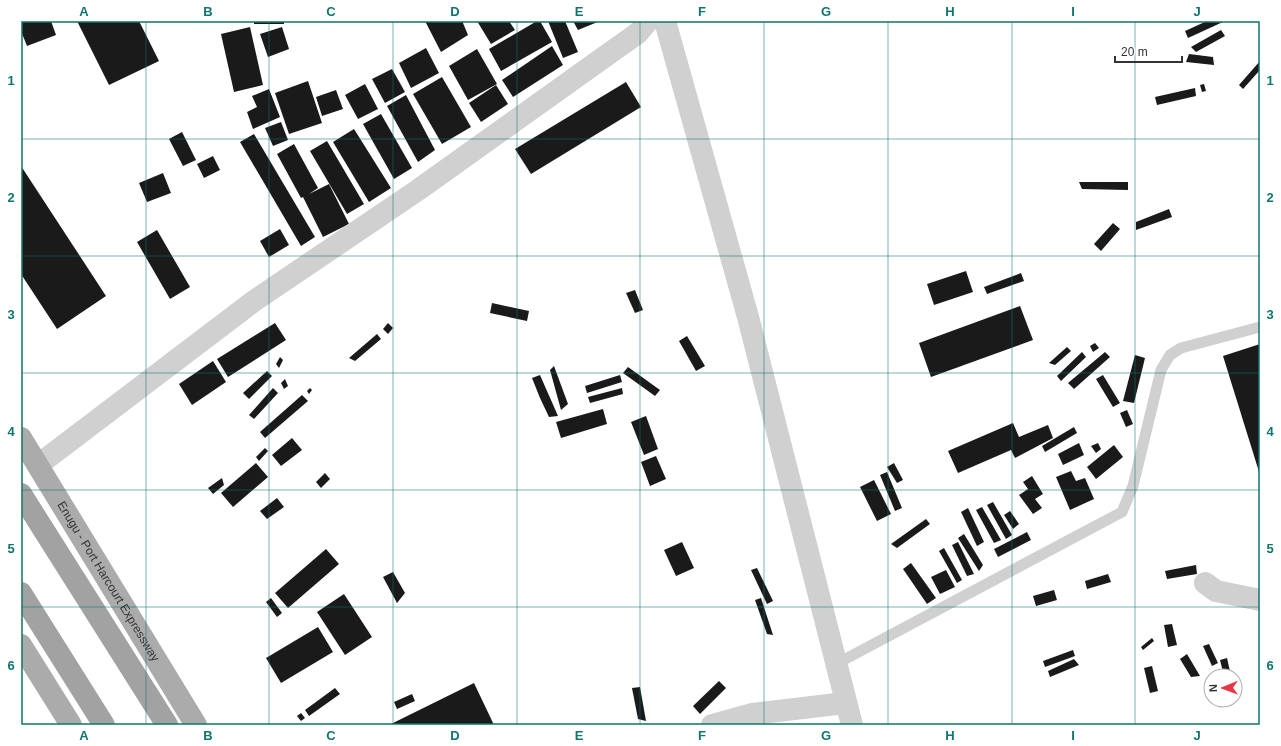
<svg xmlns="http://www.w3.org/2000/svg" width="1281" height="746" viewBox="0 0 1281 746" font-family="Arial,sans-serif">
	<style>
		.building { fill: #1a1a1a }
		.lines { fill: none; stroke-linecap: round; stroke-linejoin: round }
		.service { stroke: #d0d0d0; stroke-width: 11 }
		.minor { stroke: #d0d0d0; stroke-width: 22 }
		.tertiary { stroke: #d0d0d0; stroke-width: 22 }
		.primary { stroke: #ababab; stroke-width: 22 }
		.trunk { stroke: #a2a2a2; stroke-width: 22 }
		.grid { fill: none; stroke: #0f766e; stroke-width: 1; stroke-opacity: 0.55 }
		.labels { text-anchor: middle; stroke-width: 4; stroke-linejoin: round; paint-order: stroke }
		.street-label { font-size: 12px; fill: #333; stroke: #fff }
		.neatline { fill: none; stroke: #0f766e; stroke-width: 1.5 }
		.grid-label { font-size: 13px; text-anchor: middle; font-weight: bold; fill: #0f766e }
	</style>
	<rect width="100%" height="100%" fill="#fff"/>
	<g class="building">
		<path d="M 21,21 L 51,21 L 56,35 L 27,46 L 21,31 Z"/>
		<path d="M 77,21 L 139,21 L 159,61 L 109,85 Z"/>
		<rect x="254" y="21" width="30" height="3"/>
		<path d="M 425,21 L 464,21 L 463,23 L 468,35 L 441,52 Z"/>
		<path d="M 477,21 L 509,21 L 515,30 L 491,44 Z"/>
		<path d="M 537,21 L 540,21 L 552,42 L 501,71 L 489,49 Z"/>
		<path d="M 548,21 L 565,21 L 578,52 L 563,58 Z"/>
		<path d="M 573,21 L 600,21 L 578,30 Z"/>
		<path d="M 1207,21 L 1225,21 L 1188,38 L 1185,31 Z"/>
		<path d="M 250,27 L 263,85 L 234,92 L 221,34 Z"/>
		<path d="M 282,27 L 289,49 L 268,57 L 260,34 Z"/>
		<path d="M 1221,30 L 1225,36 L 1196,52 L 1191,47 Z"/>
		<path d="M 552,46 L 563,65 L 513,97 L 502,80 Z"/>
		<path d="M 426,48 L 439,73 L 411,88 L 399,63 Z"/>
		<path d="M 477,49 L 497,84 L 468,100 L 449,66 Z"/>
		<path d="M 1189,54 L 1213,57 L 1214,65 L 1186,62 Z"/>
		<path d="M 1260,61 L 1260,70 L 1243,89 L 1239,85 Z"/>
		<path d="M 392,69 L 405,92 L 385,103 L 372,79 Z"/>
		<path d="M 442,77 L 471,127 L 442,144 L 413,94 Z"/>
		<path d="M 308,81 L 322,123 L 289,134 L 275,93 Z"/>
		<path d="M 626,82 L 641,107 L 531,174 L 515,149 Z"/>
		<path d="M 365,84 L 378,109 L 358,119 L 345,95 Z"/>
		<path d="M 1204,84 L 1206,91 L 1202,92 L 1200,85 Z"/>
		<path d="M 496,85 L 508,104 L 481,122 L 469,103 Z"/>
		<path d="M 1195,88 L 1196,96 L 1157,105 L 1155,97 Z"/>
		<path d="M 269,89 L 280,117 L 253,129 L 247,112 L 257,107 L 252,96 Z"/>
		<path d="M 336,90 L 343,109 L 322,116 L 316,97 Z"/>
		<path d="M 406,95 L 435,150 L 418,162 L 387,106 Z"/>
		<path d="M 381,114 L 412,168 L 394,179 L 363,124 Z"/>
		<path d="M 281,122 L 288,140 L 273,146 L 265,128 Z"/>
		<path d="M 354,129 L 391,188 L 369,202 L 333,142 Z"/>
		<path d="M 182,132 L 196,160 L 183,166 L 169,139 Z"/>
		<path d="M 254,134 L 315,237 L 301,246 L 240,142 Z"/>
		<path d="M 327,141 L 364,204 L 347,214 L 310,151 Z"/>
		<path d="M 294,144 L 318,188 L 309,194 L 329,184 L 349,224 L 323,237 L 303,197 L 301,198 L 277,154 Z"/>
		<path d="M 213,156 L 220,170 L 204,178 L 197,164 Z"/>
		<path d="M 21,166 L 106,296 L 57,329 L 21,274 Z"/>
		<path d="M 163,173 L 171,193 L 147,202 L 139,183 Z"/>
		<path d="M 1079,182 L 1128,182 L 1128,190 L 1082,189 Z"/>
		<path d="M 1169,209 L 1172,217 L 1136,230 L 1136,222 Z"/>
		<path d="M 1113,223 L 1120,229 L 1101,251 L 1094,244 Z"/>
		<path d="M 280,229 L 289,245 L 269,257 L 260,241 Z"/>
		<path d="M 157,230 L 190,287 L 170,299 L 137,242 Z"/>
		<path d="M 966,271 L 973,292 L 934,305 L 927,284 Z"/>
		<path d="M 1021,273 L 1024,281 L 987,294 L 984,287 Z"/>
		<path d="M 635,290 L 643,310 L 635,313 L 626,293 Z"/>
		<path d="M 492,303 L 529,311 L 527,321 L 490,313 Z"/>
		<path d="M 1020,306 L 1033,340 L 931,377 L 919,343 Z"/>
		<path d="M 275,323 L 286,340 L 228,377 L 217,359 Z"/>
		<path d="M 388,323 L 393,328 L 388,334 L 383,329 Z"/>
		<path d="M 377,334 L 381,339 L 355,361 L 349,358 Z"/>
		<path d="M 687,336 L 705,366 L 696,371 L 679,341 Z"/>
		<path d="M 1095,343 L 1099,348 L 1093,352 L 1090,346 Z"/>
		<path d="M 1260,344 L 1260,475 L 1223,356 Z"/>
		<path d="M 1067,347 L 1071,351 L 1055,365 L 1049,363 Z"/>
		<path d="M 1082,352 L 1086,357 L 1061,381 L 1057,376 Z"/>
		<path d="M 1105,352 L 1110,357 L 1074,389 L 1068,383 Z"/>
		<path d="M 1135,355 L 1145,358 L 1134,403 L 1123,401 Z"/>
		<path d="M 280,357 L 283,360 L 279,368 L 276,364 Z"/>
		<path d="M 213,361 L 226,382 L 192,405 L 179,384 Z"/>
		<path d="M 554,366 L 568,404 L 561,410 L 550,370 Z"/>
		<path d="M 628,367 L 660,390 L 655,396 L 623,373 Z"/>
		<path d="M 267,371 L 272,376 L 249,399 L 243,393 Z"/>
		<path d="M 540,375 L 558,416 L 549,417 L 540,398 L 532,378 Z"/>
		<path d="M 620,375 L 622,382 L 587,393 L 585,386 Z"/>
		<path d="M 1103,375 L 1120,403 L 1113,407 L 1096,379 Z"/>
		<path d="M 285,379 L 288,386 L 284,389 L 281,383 Z"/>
		<path d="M 273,388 L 278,393 L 254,419 L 249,415 Z"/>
		<path d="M 310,388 L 312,390 L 309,394 L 307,391 Z"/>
		<path d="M 622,388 L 623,394 L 590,403 L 588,397 Z"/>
		<path d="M 302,395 L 308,401 L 265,438 L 260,432 Z"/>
		<path d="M 603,409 L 607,424 L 561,438 L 556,422 Z"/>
		<path d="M 1127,410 L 1133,424 L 1126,427 L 1120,413 Z"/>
		<path d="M 646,416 L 658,449 L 644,455 L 631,422 Z"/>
		<path d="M 1013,423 L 1019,437 L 1048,425 L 1053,438 L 1015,458 L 1011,450 L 958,473 L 948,451 Z"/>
		<path d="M 1074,427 L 1077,433 L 1045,452 L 1042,446 Z"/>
		<path d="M 292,438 L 302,450 L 281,466 L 272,455 Z"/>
		<path d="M 1079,443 L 1084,455 L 1063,465 L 1058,454 Z"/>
		<path d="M 1098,443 L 1101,449 L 1096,453 L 1091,446 Z"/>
		<path d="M 1114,445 L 1123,457 L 1096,479 L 1087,467 Z"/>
		<path d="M 265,448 L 268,451 L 259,461 L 256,457 Z"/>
		<path d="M 656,456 L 666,479 L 650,486 L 641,462 Z"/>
		<path d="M 256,463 L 268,477 L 233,507 L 221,493 Z"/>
		<path d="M 894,463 L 903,480 L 897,483 L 887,467 Z"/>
		<path d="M 1071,471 L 1076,481 L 1085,478 L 1094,499 L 1070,510 L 1056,477 Z"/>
		<path d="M 887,472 L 902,508 L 895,511 L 880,475 Z"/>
		<path d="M 325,473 L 330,479 L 321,488 L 316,482 Z"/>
		<path d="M 1032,476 L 1043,494 L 1035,499 L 1042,508 L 1033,514 L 1019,495 L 1028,489 L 1023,482 Z"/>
		<path d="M 222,478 L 224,485 L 213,494 L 208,488 Z"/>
		<path d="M 874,480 L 891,514 L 877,521 L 860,487 Z"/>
		<path d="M 277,498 L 284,507 L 267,519 L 260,511 Z"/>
		<path d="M 993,502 L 1012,535 L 1006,539 L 987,505 Z"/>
		<path d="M 982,507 L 1001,540 L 994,543 L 976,510 Z"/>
		<path d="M 968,508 L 984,542 L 977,546 L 961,512 Z"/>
		<path d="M 1010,511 L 1019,524 L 1013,529 L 1004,515 Z"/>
		<path d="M 926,519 L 930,524 L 897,548 L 891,544 Z"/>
		<path d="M 1027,532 L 1031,540 L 998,557 L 994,549 Z"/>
		<path d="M 964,534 L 983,565 L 979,571 L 958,538 Z"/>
		<path d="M 682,542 L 694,568 L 676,576 L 664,550 Z"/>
		<path d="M 958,542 L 974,574 L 967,576 L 952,545 Z"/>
		<path d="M 944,548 L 962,580 L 957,583 L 939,551 Z"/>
		<path d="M 326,549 L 339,564 L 288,608 L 275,593 Z"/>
		<path d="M 911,563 L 936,598 L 927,604 L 903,569 Z"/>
		<path d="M 1196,565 L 1197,574 L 1167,579 L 1165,571 Z"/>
		<path d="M 757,568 L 773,601 L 767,604 L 751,570 Z"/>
		<path d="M 946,570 L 955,587 L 940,594 L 931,577 Z"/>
		<path d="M 393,572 L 405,593 L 397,603 L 383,577 Z"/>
		<path d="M 1108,574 L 1111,582 L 1087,589 L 1085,581 Z"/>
		<path d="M 1054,590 L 1057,600 L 1036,606 L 1033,596 Z"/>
		<path d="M 344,594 L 372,637 L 345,655 L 317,612 Z"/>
		<path d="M 271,598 L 282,613 L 277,617 L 266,602 Z"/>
		<path d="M 761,598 L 773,635 L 767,634 L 755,600 Z"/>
		<path d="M 1172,624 L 1177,645 L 1168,647 L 1164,625 Z"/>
		<path d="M 318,627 L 333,652 L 281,683 L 266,658 Z"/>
		<path d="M 1152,638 L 1154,641 L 1143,650 L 1141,647 Z"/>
		<path d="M 1209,644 L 1218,663 L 1212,666 L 1203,646 Z"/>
		<path d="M 1073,650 L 1075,656 L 1045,667 L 1043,661 Z"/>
		<path d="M 1187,654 L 1200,676 L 1191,677 L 1180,659 Z"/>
		<path d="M 1227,658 L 1231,676 L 1224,676 L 1220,660 Z"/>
		<path d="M 1074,659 L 1079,665 L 1050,677 L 1048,671 Z"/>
		<path d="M 1152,666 L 1158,691 L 1150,693 L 1144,668 Z"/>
		<path d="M 719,681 L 726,688 L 700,714 L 693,706 Z"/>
		<path d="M 474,683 L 494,725 L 389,725 Z"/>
		<path d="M 640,687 L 646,721 L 638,719 L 632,688 Z"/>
		<path d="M 335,688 L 340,694 L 309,716 L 305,710 Z"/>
		<path d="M 412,694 L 415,701 L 397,709 L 394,702 Z"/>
		<path d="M 301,713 L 305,718 L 301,721 L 297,716 Z"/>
	</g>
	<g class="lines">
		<path class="service" d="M 836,664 L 1122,512 L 1133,486 L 1161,370 L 1170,355 L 1181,348 L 1260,327"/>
		<g class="minor">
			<path d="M 665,21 L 748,317 L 852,725"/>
			<path d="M 1205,583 L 1216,591 L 1260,600"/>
			<path d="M 712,725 L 752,714 L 845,703"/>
		</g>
		<path class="tertiary" d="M 38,465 L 254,301 L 418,190 L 607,55 L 638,33 L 648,21"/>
		<g class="primary">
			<path id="s1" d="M 21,438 L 196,725"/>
			<path d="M 21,645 L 71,725"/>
		</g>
		<g class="trunk">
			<path d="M 21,494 L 167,725"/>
			<path d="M 21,593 L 104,725"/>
		</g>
	</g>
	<path class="grid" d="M 146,21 L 146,725M 269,21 L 269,725M 393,21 L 393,725M 517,21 L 517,725M 640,21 L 640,725M 764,21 L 764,725M 888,21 L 888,725M 1012,21 L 1012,725M 1135,21 L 1135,725M 21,139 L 1260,139M 21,256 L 1260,256M 21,373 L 1260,373M 21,490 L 1260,490M 21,607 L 1260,607"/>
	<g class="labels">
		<g class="street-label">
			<text dy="4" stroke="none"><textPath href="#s1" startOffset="168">Enugu - Port Harcourt Expressway</textPath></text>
		</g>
	</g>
	<rect width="1281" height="746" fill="none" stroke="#ffffff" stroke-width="44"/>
	<g transform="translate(1223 688) rotate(269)"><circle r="19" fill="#ffffff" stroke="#adadad"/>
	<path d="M0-3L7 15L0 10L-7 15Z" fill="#e83645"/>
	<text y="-6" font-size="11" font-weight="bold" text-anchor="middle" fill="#333333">N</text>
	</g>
	<path d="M1115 56v6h67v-6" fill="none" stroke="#333333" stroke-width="2"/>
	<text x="1121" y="56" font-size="12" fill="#333333" stroke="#ffffff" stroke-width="3" paint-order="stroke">20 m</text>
	<rect x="22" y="22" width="1237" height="702" class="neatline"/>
	<g class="grid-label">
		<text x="84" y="16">A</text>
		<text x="208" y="16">B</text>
		<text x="331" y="16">C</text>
		<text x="455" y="16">D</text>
		<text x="579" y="16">E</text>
		<text x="702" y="16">F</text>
		<text x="826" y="16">G</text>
		<text x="950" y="16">H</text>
		<text x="1073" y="16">I</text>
		<text x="1197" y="16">J</text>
		<text x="11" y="85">1</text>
		<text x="1270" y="85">1</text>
		<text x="11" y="202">2</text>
		<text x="1270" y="202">2</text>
		<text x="11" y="319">3</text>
		<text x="1270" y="319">3</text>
		<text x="11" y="436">4</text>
		<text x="1270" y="436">4</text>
		<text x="11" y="553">5</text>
		<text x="1270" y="553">5</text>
		<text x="11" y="670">6</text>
		<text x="1270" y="670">6</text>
		<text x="84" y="740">A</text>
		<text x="208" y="740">B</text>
		<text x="331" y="740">C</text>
		<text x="455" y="740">D</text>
		<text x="579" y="740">E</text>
		<text x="702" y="740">F</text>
		<text x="826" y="740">G</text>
		<text x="950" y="740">H</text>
		<text x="1073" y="740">I</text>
		<text x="1197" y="740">J</text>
	</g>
</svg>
